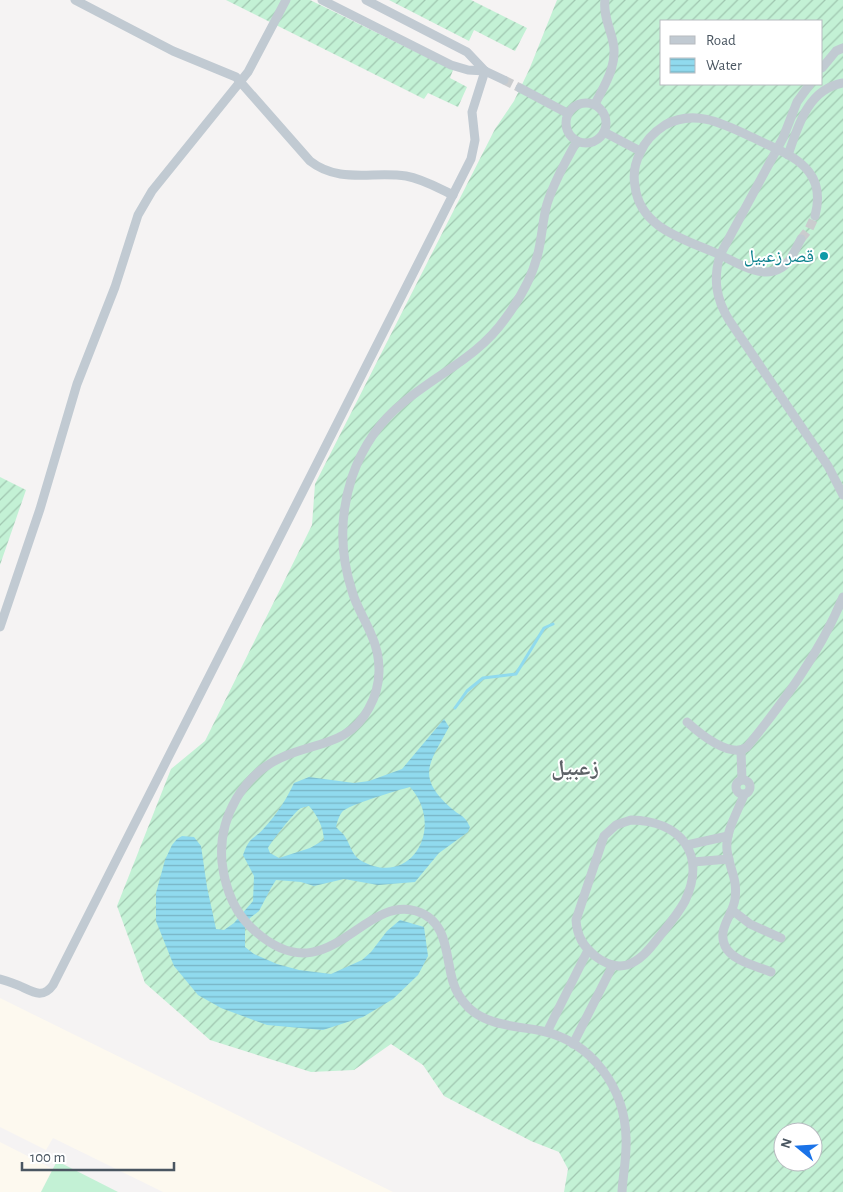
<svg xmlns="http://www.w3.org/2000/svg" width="843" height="1192" viewBox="0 0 843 1192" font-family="'Alegreya Sans','Noto Naskh Arabic',sans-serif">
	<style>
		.commercial { fill: #fdf9ef }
		.park { fill: #c3f1d5 }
		.garden { fill: url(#garden-furrows); fill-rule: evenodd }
		.water { fill: url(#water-rules); fill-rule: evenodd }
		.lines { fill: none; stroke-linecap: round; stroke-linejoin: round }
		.stream { stroke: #90daee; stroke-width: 3 }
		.street-tunnel { stroke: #caccce; stroke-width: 9; stroke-dasharray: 9 4.5; stroke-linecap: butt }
		.street { stroke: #c1cad2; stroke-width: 9 }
		.culture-dot { fill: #0f9aa8; stroke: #fff; stroke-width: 2 }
		.labels { text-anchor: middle; stroke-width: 4; stroke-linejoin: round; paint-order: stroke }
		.culture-label { font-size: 18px; fill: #0d838f; stroke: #fff; text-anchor: end }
		.district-label { font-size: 22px; font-weight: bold; fill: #5f6368; stroke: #fff }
	</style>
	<defs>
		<pattern id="garden-furrows" width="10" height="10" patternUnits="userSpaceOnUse" patternTransform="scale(1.25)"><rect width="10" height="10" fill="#c3f1d5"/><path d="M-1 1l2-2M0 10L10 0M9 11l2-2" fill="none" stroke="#a0c6b0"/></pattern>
		<pattern id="water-rules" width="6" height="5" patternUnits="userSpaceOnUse" patternTransform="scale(1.25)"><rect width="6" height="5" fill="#90daee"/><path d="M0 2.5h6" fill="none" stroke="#78b4c4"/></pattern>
	</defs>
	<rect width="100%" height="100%" fill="#f5f3f3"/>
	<g class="commercial">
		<path d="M 0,998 L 393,1192 L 163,1192 L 53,1138 L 46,1150 L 0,1127 Z"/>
		<path d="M 0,1142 L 53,1169 L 41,1192 L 0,1192 Z"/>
	</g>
	<path class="park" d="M 57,1161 L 118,1192 L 41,1192 Z"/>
	<g class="garden">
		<path d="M 226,0 L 310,0 L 453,70 L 450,78 L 467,87 L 458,107 L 428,93 L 424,99 Z"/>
		<path d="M 389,0 L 471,0 L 527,28 L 515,51 L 474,30 L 469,41 Z"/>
		<path d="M 557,0 L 843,0 L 843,1192 L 564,1192 L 568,1169 L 559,1152 L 531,1141 L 444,1096 L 423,1065 L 391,1044 L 354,1070 L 311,1072 L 210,1040 L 145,983 L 117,906 L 171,769 L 205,741 L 312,525 L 315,484 L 495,129 L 514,101 L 529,70 ZM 662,21 L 822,21 L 822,84 L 662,84 ZM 783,1132 L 813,1132 L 813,1162 L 783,1162 Z"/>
		<path d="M 0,477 L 26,490 L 0,565 Z"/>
	</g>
	<path class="water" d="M 444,719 L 449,727 C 430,763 415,776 451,808 C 461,817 464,814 470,827 L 468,832 L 439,853 L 415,882 L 378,885 L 344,879 L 314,886 L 301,882 L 276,880 L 271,888 L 259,911 L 250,918 L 245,926 L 245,947 L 254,954 L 277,964 L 299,970 L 331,974 L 362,960 L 371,952 L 387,931 L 400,920 L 424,927 L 428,956 L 418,975 L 393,999 L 363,1017 L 323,1030 L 267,1025 L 221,1008 L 198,995 L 174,966 L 156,921 L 156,893 L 165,860 L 172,845 L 177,839 L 182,836 L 194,837 L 201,846 L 207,887 L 216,929 L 224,930 L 234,923 L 253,901 L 254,876 L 243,855 C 250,835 253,841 265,827 C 277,814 286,800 294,783 L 309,777 L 354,783 L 369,781 L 402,769 ZM 410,787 C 446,827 411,890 360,860 C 351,854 350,843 344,835 C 341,832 338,829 336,827 C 337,822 339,816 342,812 C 348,805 398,790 410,787 ZM 309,806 C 318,816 323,827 324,840 L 310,848 L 279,858 L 270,853 L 268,848 C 271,842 295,811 301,808 C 302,808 308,806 309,806 Z"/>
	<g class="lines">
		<path class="stream" d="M 455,708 L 467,691 L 483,678 L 516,674 L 544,628 L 553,624"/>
		<g class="street-tunnel">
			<path d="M 504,80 L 520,88"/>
			<path d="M 801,239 L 809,229 L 815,216"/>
		</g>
		<g class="street">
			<path d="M 75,0 L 173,51 L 236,77 L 310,161 C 339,184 373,171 406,176 C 423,179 438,188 453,195"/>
			<path d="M 322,0 L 451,65 L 468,70 L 485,71 L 504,80"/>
			<path d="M 366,0 L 467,52 L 485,71"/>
			<path d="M 822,68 L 836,51 L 843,48"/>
			<path d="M 810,84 L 797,102 L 783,138 L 720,255 C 713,279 716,299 729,320 L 828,466 L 843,495"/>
			<path d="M 520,88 L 567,113"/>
			<circle cx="586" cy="123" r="20"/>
			<path d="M 595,104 C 605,84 618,65 613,42 C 610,28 603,15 605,0"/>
			<path d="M 604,132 L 640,151"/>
			<path d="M 577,141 C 565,162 554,182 547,204 C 542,222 542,240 537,257 C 531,280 519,300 505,319 C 478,357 439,373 404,402 C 380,421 362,448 352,477 C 340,514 340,554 352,591 C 356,606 365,619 371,634 C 382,658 382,685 369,708 C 350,744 318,742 285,756 C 243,773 218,818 222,862 C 225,888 235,914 255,931 C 328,996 361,895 416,911 C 449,921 445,956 453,982 C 456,992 462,1001 469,1008 C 488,1026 517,1026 542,1031 C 592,1042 625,1088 626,1138 C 627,1156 623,1174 622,1192"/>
			<path d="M 788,155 C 798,126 808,89 843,83"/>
			<path d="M 801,239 C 795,250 790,264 779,269 C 760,279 734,261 718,254 C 685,239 640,229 635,186 C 633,175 635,163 640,153 C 645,141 654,132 665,125 C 697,107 729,127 758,140 C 776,149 797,156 809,172 C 819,185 819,201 815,216"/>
			<path d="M 0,627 L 40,509 L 77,384 L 115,287 L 138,215 L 152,191 L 248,72 L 286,0"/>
			<path d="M 687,722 C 699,733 730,759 747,747 C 784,701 820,653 843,597"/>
			<path d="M 741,751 L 742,780"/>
			<circle cx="743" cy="787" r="7"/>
			<path d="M 744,795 C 738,811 725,832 727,850 C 729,868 738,879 735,899 C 733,915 717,929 725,946 C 732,961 757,966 771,972"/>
			<path d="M 631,820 C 681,821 707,854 685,901 C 679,912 671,922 663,932 C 653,944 643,960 627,965 C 615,968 604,963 595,956 C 583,946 577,936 576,920 L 604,836 L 616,825 Z"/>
			<path d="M 687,845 L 728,836"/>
			<path d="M 693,862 L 729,859"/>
			<path d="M 732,910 L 750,924 L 781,938"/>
			<path d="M 0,979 C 7,981 14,983 20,986 C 33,992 43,999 53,985 L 471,159 L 475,140 L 472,112 L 485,71"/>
			<path d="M 547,1032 L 588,950"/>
			<path d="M 573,1044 L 613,965"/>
		</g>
	</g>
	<circle class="culture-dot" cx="824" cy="256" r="5"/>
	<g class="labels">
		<g class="culture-label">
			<text x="814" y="262">قصر زعبيل</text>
		</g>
		<g class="district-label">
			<text x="575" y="775">زعبيل</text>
		</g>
	</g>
	<rect x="660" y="20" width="162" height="65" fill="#ffffff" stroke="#b7bbc0"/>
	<rect x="670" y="36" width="25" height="8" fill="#c1cad2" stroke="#b7bbc0"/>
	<text x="706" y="45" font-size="15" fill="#4a5661">Road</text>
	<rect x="670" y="58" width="25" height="15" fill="url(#water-rules)" stroke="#b7bbc0"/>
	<text x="706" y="70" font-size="15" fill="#4a5661">Water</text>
	<g transform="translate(798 1147) rotate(288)"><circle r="24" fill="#ffffff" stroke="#b7bbc0"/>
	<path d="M0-4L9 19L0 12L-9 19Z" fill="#1a73e8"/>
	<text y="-8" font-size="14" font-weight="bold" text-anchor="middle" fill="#4a5661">N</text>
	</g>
	<path d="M22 1162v8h152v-8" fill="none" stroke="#4a5661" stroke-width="2.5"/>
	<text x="30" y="1162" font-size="15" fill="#4a5661" stroke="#ffffff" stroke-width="4" paint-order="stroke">100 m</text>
</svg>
